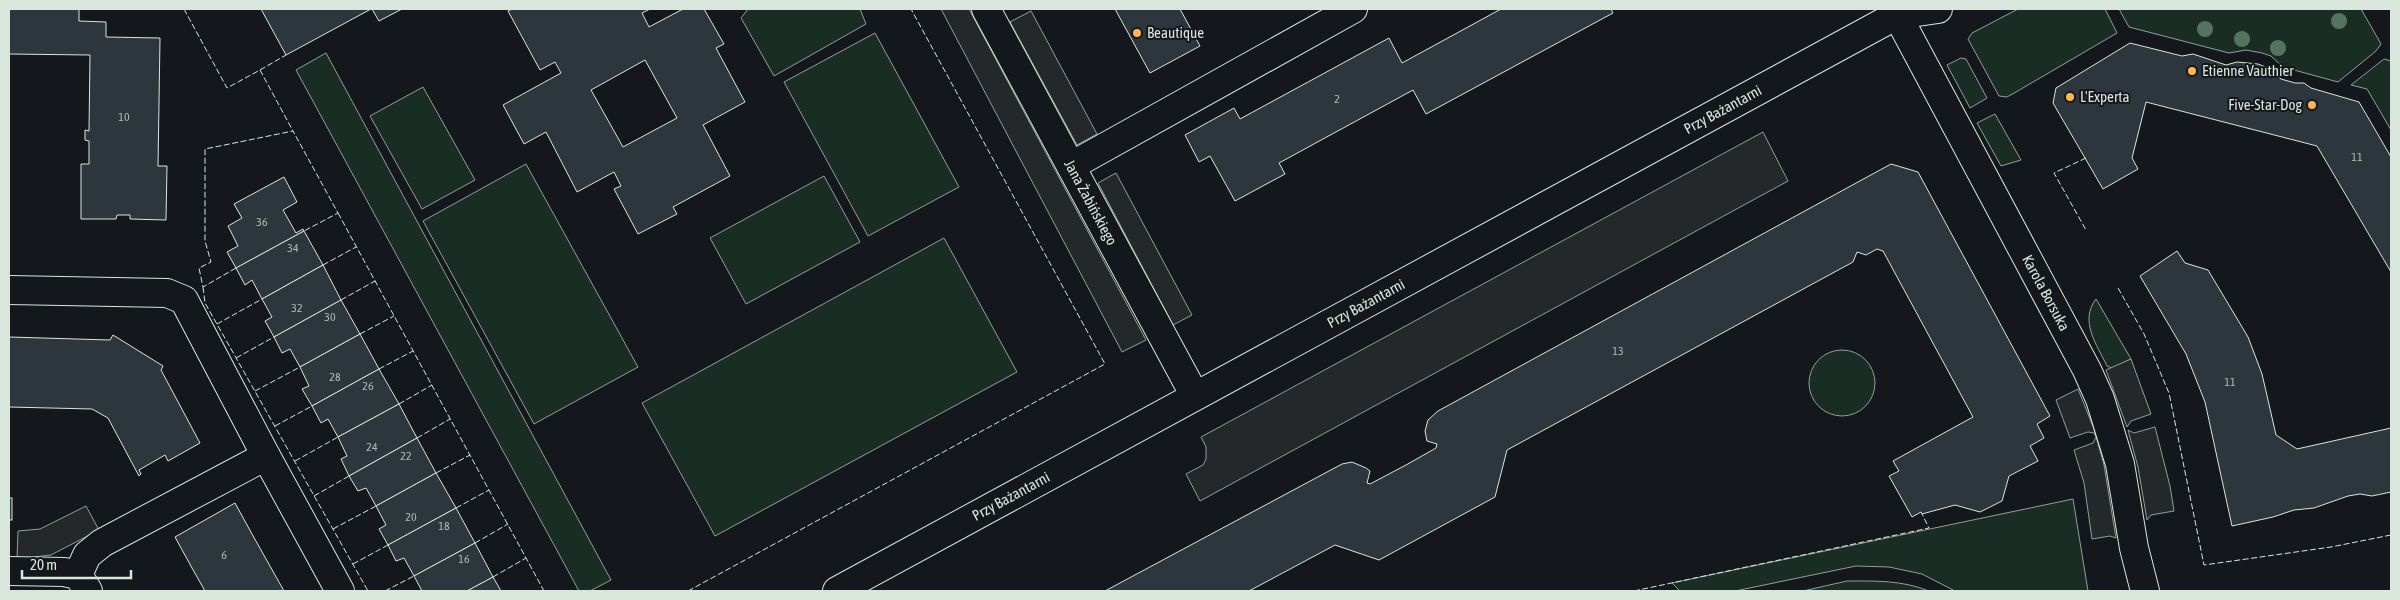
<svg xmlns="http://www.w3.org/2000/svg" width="2400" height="600" viewBox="0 0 2400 600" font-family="'Asap Condensed',sans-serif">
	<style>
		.green { fill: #1a2d24; stroke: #939e99 }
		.parking { fill: #24282b; stroke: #939e99 }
		.building { fill: #2c363c; stroke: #d8e6dc; fill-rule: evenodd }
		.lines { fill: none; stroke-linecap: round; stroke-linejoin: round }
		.minor-casing { stroke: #d8e6dc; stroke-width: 30 }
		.minor { stroke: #14181c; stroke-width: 28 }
		.fence { stroke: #d8e6dc; stroke-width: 1; stroke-dasharray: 6 2.5; stroke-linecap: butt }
		.tree { fill: #55745f }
		.poi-dot { fill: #ffb74d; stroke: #14181c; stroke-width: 2 }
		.labels { text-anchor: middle; stroke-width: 4; stroke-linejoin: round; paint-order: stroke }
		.number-label { font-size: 12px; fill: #adbab4 }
		.poi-label { font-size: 15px; fill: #d8e6dc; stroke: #14181c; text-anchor: start }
		.street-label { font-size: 15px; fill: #d8e6dc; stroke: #14181c }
	</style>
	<rect width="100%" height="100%" fill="#14181c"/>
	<g class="green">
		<path d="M 748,9 L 860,9 L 866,24 L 774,76 L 741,18 Z"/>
		<path d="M 2018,9 L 2105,9 L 2117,33 L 2016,92 L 2007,97 L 1999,96 L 1968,39 L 1972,33 Z"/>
		<path d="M 2119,9 L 2361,9 L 2381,44 L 2376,51 L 2338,82 L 2283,67 L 2271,56 L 2262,53 L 2246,50 L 2229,53 L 2129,27 Z"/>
		<path d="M 875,33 L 959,187 L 868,236 L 784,82 Z"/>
		<path d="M 326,53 L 611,580 L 590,591 L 579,591 L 296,70 Z"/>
		<path d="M 1961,58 L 1966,59 L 1987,98 L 1970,108 L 1947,65 Z"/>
		<path d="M 2384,59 L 2391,61 L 2391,130 L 2367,89 L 2351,85 Z"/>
		<path d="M 423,87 L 475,180 L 422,209 L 370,116 Z"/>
		<path d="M 1995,114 L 2021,160 L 2001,166 L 1977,123 Z"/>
		<path d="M 526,164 L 638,367 L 534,424 L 423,221 Z"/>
		<path d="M 824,176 L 860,242 L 746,304 L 710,238 Z"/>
		<path d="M 944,238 L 1017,372 L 715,536 L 642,403 Z"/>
		<path d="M 2096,299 L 2131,359 L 2112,368 L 2107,366 C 2097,345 2079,321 2096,299 Z"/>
		<circle cx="1842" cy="383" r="33"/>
		<path d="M 2073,499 L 2088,591 L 1955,591 L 1922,574 L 1889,567 L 1856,566 L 1735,591 L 1680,591 L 1672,583 Z"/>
		<path d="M 1847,581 C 1875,581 1902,580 1929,591 L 1803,591 Z"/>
	</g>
	<g class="parking">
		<path d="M 941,9 L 969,9 L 1146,340 L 1122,352 Z"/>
		<path d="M 1031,11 L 1097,134 L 1077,145 L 1010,22 Z"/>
		<path d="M 1763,132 L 1788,181 L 1200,501 L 1186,474 L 1203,465 L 1206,459 L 1206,447 L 1201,437 Z"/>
		<path d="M 1116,173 L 1192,315 L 1173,325 L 1098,183 Z"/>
		<path d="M 2131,359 L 2151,414 L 2131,421 L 2127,427 L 2106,370 Z"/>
		<path d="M 2078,389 L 2094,429 L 2104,465 L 2116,538 L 2110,536 L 2092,539 L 2084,483 L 2074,450 L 2093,443 L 2096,437 L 2094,433 L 2088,432 L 2070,438 L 2056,400 Z"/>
		<path d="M 2155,427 L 2170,486 L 2174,511 L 2151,515 L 2147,520 L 2138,467 L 2128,430 L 2134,433 Z"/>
		<path d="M 86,506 L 99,530 L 51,555 L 17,559 L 18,531 L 40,529 Z"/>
	</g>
	<g class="building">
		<path d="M 9,9 L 79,9 L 79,21 L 106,22 L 106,37 L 160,38 L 158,166 L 167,166 L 166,220 L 130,219 L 130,215 L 117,215 L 116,219 L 81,219 L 81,164 L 89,164 L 89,141 L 85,140 L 85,130 L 89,131 L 90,55 L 9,54 Z"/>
		<path d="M 261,9 L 371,9 L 286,55 Z"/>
		<path d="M 372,9 L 402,9 L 379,21 Z"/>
		<path d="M 512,9 L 650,9 L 642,13 L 649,27 L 683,9 L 704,9 L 724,44 L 716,48 L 745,102 L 703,125 L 730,176 L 673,207 L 677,214 L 638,234 L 614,189 L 621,186 L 614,172 L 577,192 L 546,132 L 524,144 L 503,105 L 561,73 L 555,62 L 540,70 L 508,11 ZM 645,60 L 677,118 L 623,147 L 591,90 Z"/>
		<path d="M 1115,9 L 1180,9 L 1200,46 L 1150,73 Z"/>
		<path d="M 1501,9 L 1611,9 L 1613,13 L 1426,114 L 1413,90 L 1279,163 L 1285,174 L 1235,201 L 1210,156 L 1199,162 L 1185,135 L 1234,108 L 1240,119 L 1389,38 L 1402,63 Z"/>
		<path d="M 2130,43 L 2182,56 L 2193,54 L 2226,65 L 2237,62 L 2258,64 L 2268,68 L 2281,79 L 2295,83 L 2304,83 L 2311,88 L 2359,102 L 2391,157 L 2391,272 L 2317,146 L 2146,102 L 2132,158 L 2138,169 L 2103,189 L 2053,103 L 2056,88 Z"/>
		<path d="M 1891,164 L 1918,172 L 2050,416 L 2037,424 L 2044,438 L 2030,446 L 2038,461 L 2009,476 L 2002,501 L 1980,512 L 1955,505 L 1922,514 L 1921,512 L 1912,517 L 1889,476 L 1899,471 L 1893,461 L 1973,417 L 1883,251 L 1877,249 L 1866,255 L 1857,252 L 1853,262 L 1507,450 L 1495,497 L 1379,560 L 1335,545 L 1249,591 L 1105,591 L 1342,464 L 1352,462 L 1366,468 L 1370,471 L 1367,483 L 1370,484 L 1406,465 L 1436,448 L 1437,444 L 1427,441 L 1425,431 L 1428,420 L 1438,411 Z"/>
		<path d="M 284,177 L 297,202 L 283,210 L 296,233 L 303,229 L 304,231 L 236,268 L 227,252 L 238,246 L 228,226 L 242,218 L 234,204 Z"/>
		<path d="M 304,231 L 323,265 L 262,299 L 252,280 L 245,285 L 236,268 Z"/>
		<path d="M 2177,251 L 2185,263 L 2208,270 L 2248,337 L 2262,374 L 2276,435 L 2297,449 L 2391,428 L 2391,492 L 2372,496 L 2360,494 L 2348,496 L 2314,508 L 2294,510 L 2273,517 L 2232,526 L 2205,402 L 2186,354 L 2140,276 Z"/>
		<path d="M 323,265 L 341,300 L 274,337 L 265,321 L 272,317 L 262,299 Z"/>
		<path d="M 341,300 L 360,334 L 300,367 L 290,349 L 282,353 L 274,337 Z"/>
		<path d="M 360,334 L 379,369 L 312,406 L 302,389 L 309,386 L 300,367 Z"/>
		<path d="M 113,335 L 163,366 L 161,370 L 200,443 L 168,461 L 165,455 L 139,470 L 141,474 L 139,476 L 108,418 L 92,409 L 9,407 L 9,337 L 110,340 Z"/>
		<path d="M 379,369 L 399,404 L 338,437 L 328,419 L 321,423 L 312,406 Z"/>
		<path d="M 399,404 L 417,438 L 349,476 L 341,459 L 347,456 L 338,437 Z"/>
		<path d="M 417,438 L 436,473 L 376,506 L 366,488 L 358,491 L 349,476 Z"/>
		<path d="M 436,473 L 456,508 L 388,545 L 379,529 L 386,525 L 376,506 Z"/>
		<rect x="9" y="498" width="3" height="22"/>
		<path d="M 235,503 L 252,534 L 284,591 L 205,591 L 192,568 L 175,537 Z"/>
		<path d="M 456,508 L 475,543 L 414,576 L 404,558 L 396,561 L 388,545 Z"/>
		<path d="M 475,543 L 493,577 L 467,591 L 422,591 L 414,576 Z"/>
		<path d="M 493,577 L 501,591 L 467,591 Z"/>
	</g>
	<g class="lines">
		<defs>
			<g id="minor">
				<path id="s1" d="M 986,9 L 1195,396"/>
				<path id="s2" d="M 1894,9 L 2087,370 L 2100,399 L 2120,464 L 2134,548 L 2145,591"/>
				<path d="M 1897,15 L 1938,9"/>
				<path d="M 1071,166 L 1353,9"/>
				<path d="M 9,290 L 167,293 L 184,300 L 266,456"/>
				<path d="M 9,571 L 64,572 L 78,575 L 88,591"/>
				<path d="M 78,575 L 87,555 L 102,543 L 266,456 L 340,591"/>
				<path id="s3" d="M 837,591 L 1897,15 L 1902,9"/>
			</g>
		</defs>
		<use href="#minor" class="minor-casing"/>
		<use href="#minor" class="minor"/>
		<g class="fence">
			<path d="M 184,9 L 227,88 L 260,70 L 293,131"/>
			<path d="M 260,70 L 286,55"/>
			<path d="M 2086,158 L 2054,173 L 2086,230"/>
			<path d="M 338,213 L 544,591"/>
			<path d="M 323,265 L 356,247"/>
			<path d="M 236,268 L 203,287 L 199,268 L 211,262 L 205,241 L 205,149 L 293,131 L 338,213 L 304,231"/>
			<path d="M 203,287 L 205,303 L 368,591"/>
			<path d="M 2118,288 L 2144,334 L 2169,393 L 2204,565 L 2331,547 L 2391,535"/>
			<path d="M 341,300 L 375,281"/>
			<path d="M 217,324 L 262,299"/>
			<path d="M 360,334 L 394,316"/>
			<path d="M 236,358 L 274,337"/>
			<path d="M 379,369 L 413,351"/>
			<path d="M 255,391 L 300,367"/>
			<path d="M 399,404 L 432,385"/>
			<path d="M 275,426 L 312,406"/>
			<path d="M 417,438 L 450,419"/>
			<path d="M 295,461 L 338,437"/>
			<path d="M 436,473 L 470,455"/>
			<path d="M 314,496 L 349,476"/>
			<path d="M 456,508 L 489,490"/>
			<path d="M 333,529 L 376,506"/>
			<path d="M 475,543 L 508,524"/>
			<path d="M 353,564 L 388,545"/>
			<path d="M 493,577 L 526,558"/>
			<path d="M 385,591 L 414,576"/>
			<path d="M 688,591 L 1105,364 L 911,9"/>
			<path d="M 1634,591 L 1929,528 L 1922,514"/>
		</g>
	</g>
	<g class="tree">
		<circle cx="2339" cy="21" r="8"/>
		<circle cx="2205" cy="29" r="8"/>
		<circle cx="2242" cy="39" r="8"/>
		<circle cx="2278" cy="48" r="8"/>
	</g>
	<g class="poi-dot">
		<circle cx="1137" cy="33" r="5"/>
		<circle cx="2192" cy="71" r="5"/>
		<circle cx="2070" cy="97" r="5"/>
		<circle cx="2312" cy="105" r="5"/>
	</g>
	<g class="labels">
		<g class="number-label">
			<text x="1337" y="103">2</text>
			<text x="124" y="121">10</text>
			<text x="2357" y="161">11</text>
			<text x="262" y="226">36</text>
			<text x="293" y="252">34</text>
			<text x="297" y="312">32</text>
			<text x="330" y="321">30</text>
			<text x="1618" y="355">13</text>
			<text x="335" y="381">28</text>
			<text x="2230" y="386">11</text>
			<text x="368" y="390">26</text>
			<text x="372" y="451">24</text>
			<text x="406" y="460">22</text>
			<text x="411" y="521">20</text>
			<text x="444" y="530">18</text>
			<text x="224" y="559">6</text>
			<text x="464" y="563">16</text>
		</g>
		<g class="poi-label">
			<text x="1147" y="38">Beautique</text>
			<text x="2202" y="76">Etienne Vauthier</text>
			<text x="2080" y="102">L'Experta</text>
			<text x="2302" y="110" text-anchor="end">Five-Star-Dog</text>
		</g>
		<g class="street-label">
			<text dy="5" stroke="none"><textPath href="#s3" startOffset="1008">Przy Bażantarni</textPath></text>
			<text dy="5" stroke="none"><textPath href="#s1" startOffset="220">Jana Żabińskiego</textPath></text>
			<text dy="5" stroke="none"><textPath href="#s2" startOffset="322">Karola Borsuka</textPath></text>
			<text dy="5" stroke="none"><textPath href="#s3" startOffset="602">Przy Bażantarni</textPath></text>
			<text dy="5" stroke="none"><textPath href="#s3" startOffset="198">Przy Bażantarni</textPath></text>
		</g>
	</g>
	<rect width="2400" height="600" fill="none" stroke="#d8e6dc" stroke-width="20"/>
	<path d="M22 570v8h109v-8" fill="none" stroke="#d8e6dc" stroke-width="2.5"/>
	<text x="30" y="570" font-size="15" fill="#d8e6dc" stroke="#14181c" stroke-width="4" paint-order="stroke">20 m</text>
</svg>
